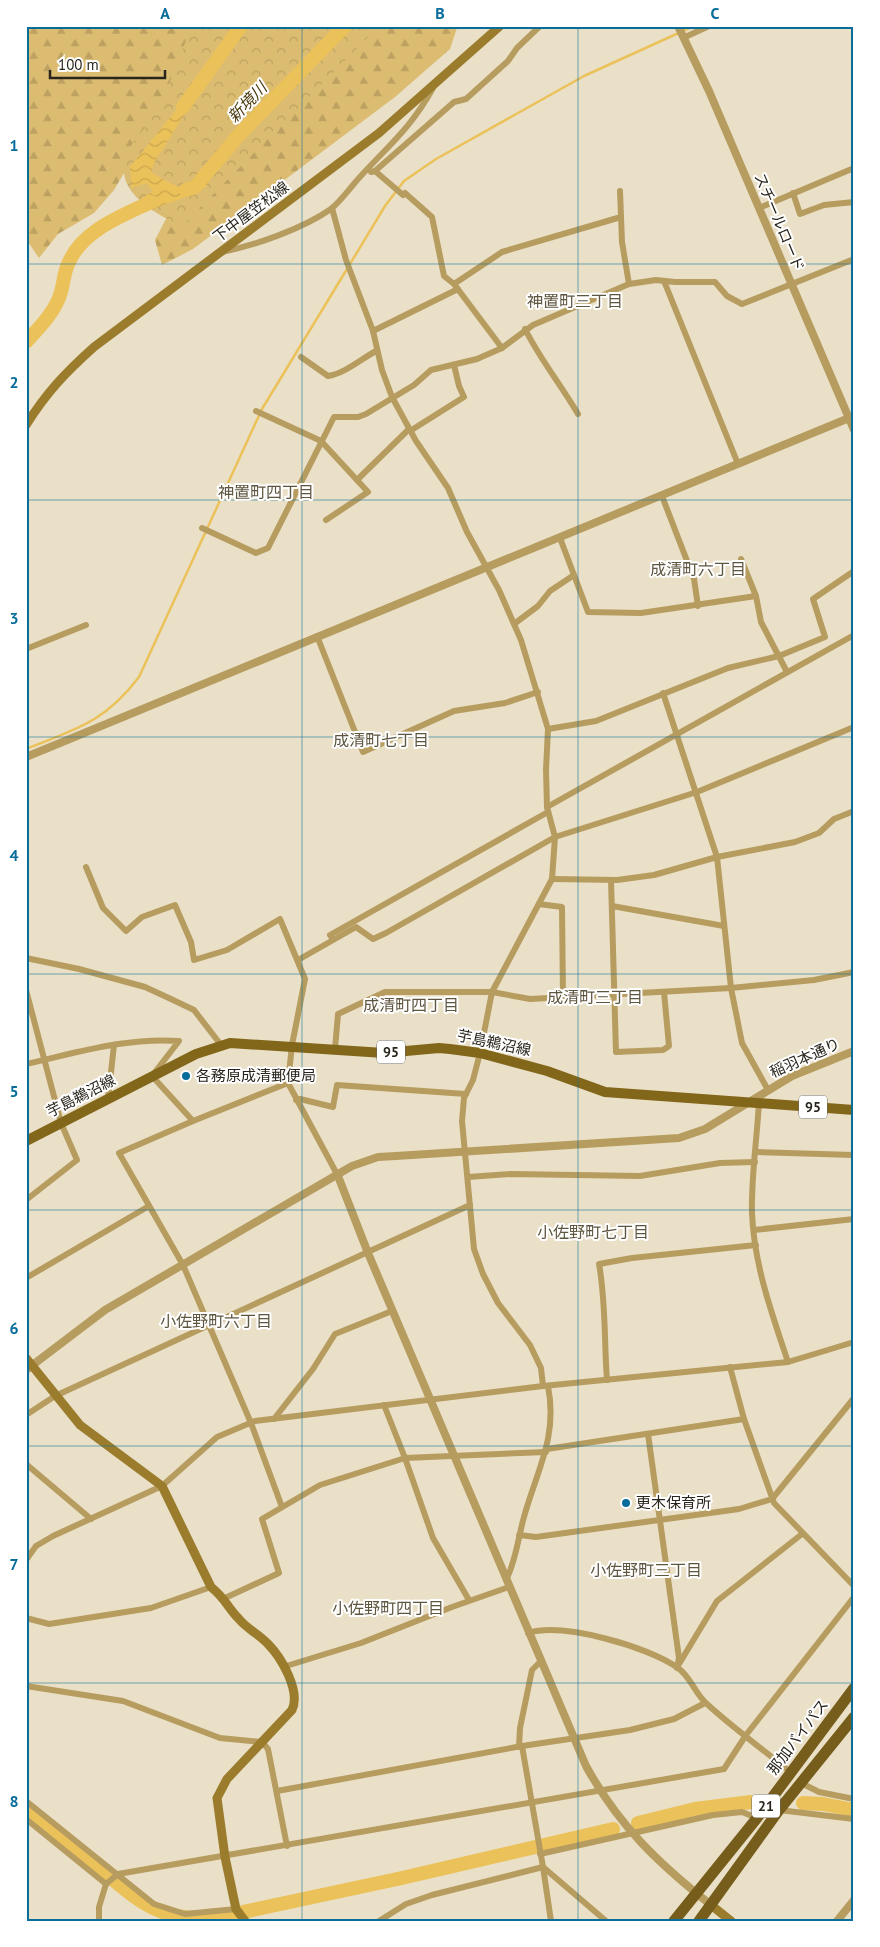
<svg xmlns="http://www.w3.org/2000/svg" width="880" height="1947" viewBox="0 0 880 1947" font-family="'PT Sans','Noto Sans JP',sans-serif">
	<style>
		.forest { fill: url(#forest-firs) }
		.park { fill: url(#park-crowns) }
		.water { fill: url(#water-waves) }
		.lines { fill: none; stroke-linecap: round; stroke-linejoin: round }
		.stream { stroke: #ebc15a; stroke-width: 2.5 }
		.river { stroke: #ebc15a; stroke-width: 14 }
		.minor { stroke: #b79c60; stroke-width: 6 }
		.tertiary { stroke: #b79c60; stroke-width: 8 }
		.secondary { stroke: #9b7c2d; stroke-width: 9 }
		.primary { stroke: #82661a; stroke-width: 10 }
		.trunk { stroke: #765d1c; stroke-width: 11 }
		.grid { fill: none; stroke: #096d9b; stroke-width: 1; stroke-opacity: 0.55 }
		.poi-dot { fill: #096d9b; stroke: #fff; stroke-width: 2 }
		.labels { text-anchor: middle; stroke-width: 4; stroke-linejoin: round; paint-order: stroke }
		.shield { fill: #fff; stroke: #696660; stroke-width: 1 }
		.shield-label { font-size: 14px; font-weight: bold; fill: #29251c }
		.street-label { font-size: 15px; fill: #29251c; stroke: #fff }
		.poi-label { font-size: 15px; fill: #29251c; stroke: #fff; text-anchor: start }
		.water-label { font-size: 16px; font-style: italic; fill: #4a390d; stroke: #fff }
		.neighbourhood-label { font-size: 16px; fill: #5f5640; stroke: #fff }
		.neatline { fill: none; stroke: #096d9b; stroke-width: 2 }
		.grid-label { font-size: 16px; text-anchor: middle; font-weight: bold; fill: #096d9b }
	</style>
	<defs>
		<pattern id="forest-firs" width="22" height="20" patternUnits="userSpaceOnUse" patternTransform="scale(1.25)"><rect width="22" height="20" fill="#dcbc71"/><path d="M5 1l3.5 6h-7zM16 11l3.5 6h-7z" fill="#bda161"/></pattern>
		<pattern id="park-crowns" width="20" height="18" patternUnits="userSpaceOnUse" patternTransform="scale(1.25)"><rect width="20" height="18" fill="#dcbc71"/><path d="M2 6a3 3 0 1 1 6 0M12 15a3 3 0 1 1 6 0" fill="none" stroke="#bda161"/></pattern>
		<pattern id="water-waves" width="16" height="10" patternUnits="userSpaceOnUse" patternTransform="scale(1.25)"><rect width="16" height="10" fill="#ebc15a"/><path d="M0 5q4-4 8 0t8 0" fill="none" stroke="#caa64e"/></pattern>
	</defs>
	<rect width="100%" height="100%" fill="#eae0c7"/>
	<g class="forest">
		<path d="M 26,26 L 225,26 L 137,151 L 114,190 L 94,213 L 58,234 L 39,258 L 26,239 Z"/>
		<path d="M 356,26 L 462,26 L 457,28 L 450,49 L 395,97 L 193,249 L 162,265 L 155,240 L 169,213 Z"/>
	</g>
	<path class="park" d="M 191,26 L 379,26 L 182,226 C 155,214 113,191 126,156 C 131,142 144,130 152,118 C 168,90 180,57 191,26 Z"/>
	<path class="water" d="M 193,94 L 181,120 L 155,161 L 151,172 L 166,181 L 182,188 L 197,177 L 207,186 L 183,198 L 137,215 L 132,205 L 153,191 L 146,183 L 132,188 L 130,167 L 176,110 Z"/>
	<g class="lines">
		<g class="stream">
			<path d="M 350,264 L 385,206 L 404,181 L 436,159 L 584,76 L 694,26"/>
			<path d="M 26,749 C 76,729 105,722 139,677 L 262,409 L 347,269"/>
		</g>
		<g class="river">
			<path d="M 183,107 L 241,26"/>
			<path d="M 186,190 L 195,187 L 238,136 L 345,26"/>
			<path d="M 26,342 C 39,328 56,311 61,292 C 64,282 64,271 69,262 C 83,230 122,216 151,202"/>
			<path d="M 803,1803 L 823,1804 L 854,1810"/>
			<path d="M 26,1810 C 47,1827 69,1843 90,1860 C 139,1901 162,1929 232,1914"/>
			<path d="M 638,1823 L 695,1809 L 751,1802"/>
			<path d="M 243,1912 L 402,1878 L 613,1829"/>
		</g>
		<g class="minor">
			<path d="M 683,38 L 709,26"/>
			<path d="M 375,171 L 454,102 L 466,99 L 508,61 L 517,48 L 540,26"/>
			<path d="M 371,172 L 375,171 L 403,195"/>
			<path d="M 620,191 L 622,242 L 629,284"/>
			<path d="M 405,193 L 432,217 L 444,276 L 454,284"/>
			<path d="M 793,193 L 800,214 L 824,205 L 854,202"/>
			<path d="M 332,208 L 346,260 L 373,331 L 382,370 L 392,397 L 416,441 L 448,488 L 467,532 L 499,590 L 521,640 L 548,729 L 546,770 L 547,807 L 555,837 L 552,879 L 492,992 L 480,1053 L 473,1080 L 464,1098 L 462,1121 L 474,1249 L 483,1274 L 498,1303 L 530,1345 L 541,1368 L 543,1386"/>
			<path d="M 759,208 L 854,168"/>
			<path d="M 222,252 C 256,245 302,229 331,209 C 341,201 350,188 359,178 C 389,145 411,128 433,88"/>
			<path d="M 664,281 L 738,464"/>
			<path d="M 525,329 C 540,359 561,385 578,414"/>
			<path d="M 373,331 L 458,289"/>
			<path d="M 502,348 L 454,284 L 502,252 L 621,217"/>
			<path d="M 301,357 L 328,376 C 344,374 361,359 376,351"/>
			<path d="M 256,411 L 321,441 L 368,492 L 326,520"/>
			<path d="M 410,431 L 464,397 L 459,386 L 454,365"/>
			<path d="M 357,480 L 409,429"/>
			<path d="M 662,496 L 694,579 L 698,606"/>
			<path d="M 202,528 L 256,553 L 268,548 L 334,417 L 358,417 L 366,414 L 414,385 L 431,370 L 477,359 L 502,348 L 533,325 L 629,284 L 656,280 L 675,282 L 715,282 L 727,296 L 742,304 L 854,259"/>
			<path d="M 560,538 L 588,612 L 641,613 L 756,596"/>
			<path d="M 741,559 L 756,596 L 761,622 L 787,672"/>
			<path d="M 514,624 L 538,606 L 550,591 L 574,575"/>
			<path d="M 317,636 L 363,752 L 454,711 L 505,703 L 538,692"/>
			<path d="M 26,649 L 86,625"/>
			<path d="M 663,693 L 717,857 L 731,988 L 742,1043 L 768,1090"/>
			<path d="M 548,729 L 596,721 L 728,668 L 779,656 L 825,637 L 813,599 L 854,571"/>
			<path d="M 547,807 L 854,635"/>
			<path d="M 86,867 L 103,908 L 126,931 L 142,917 L 175,905 L 191,942 L 194,960 L 227,950 L 280,919 L 305,979 L 292,1045 L 288,1083 L 338,1176"/>
			<path d="M 552,879 L 617,880 L 654,875 L 717,857 L 795,842 L 819,833 L 834,819 L 854,811"/>
			<path d="M 611,880 L 616,1052 L 663,1050 L 669,1046 L 664,992"/>
			<path d="M 539,904 L 562,907 L 563,997"/>
			<path d="M 612,906 L 724,926"/>
			<path d="M 333,939 L 330,935 L 548,812"/>
			<path d="M 26,958 L 79,969 L 145,987 L 171,999 L 194,1010 L 221,1045"/>
			<path d="M 298,960 L 356,927 L 373,939 L 386,933 L 555,837 L 697,792 L 854,727"/>
			<path d="M 26,990 L 61,1123 L 77,1160 L 26,1200"/>
			<path d="M 335,1049 L 338,1014 L 385,992 L 492,992 L 530,999 L 731,988 L 814,980 L 854,972"/>
			<path d="M 26,1064 C 76,1053 127,1037 179,1041 L 152,1076 L 193,1121 L 119,1153 L 183,1265 L 251,1423 L 282,1507"/>
			<path d="M 108,1099 L 114,1045"/>
			<path d="M 296,1100 L 300,1099 L 333,1107 L 337,1085 L 466,1094"/>
			<path d="M 759,1102 C 757,1139 751,1177 752,1213 C 754,1265 772,1314 788,1362"/>
			<path d="M 193,1121 L 288,1083"/>
			<path d="M 757,1152 L 854,1155"/>
			<path d="M 468,1177 L 511,1174 L 640,1176 L 720,1163 L 755,1162"/>
			<path d="M 754,1230 L 854,1219"/>
			<path d="M 26,1278 L 149,1206"/>
			<path d="M 730,1367 L 744,1419 L 774,1503 L 854,1586"/>
			<path d="M 607,1380 C 604,1341 606,1302 599,1264 L 632,1258 L 756,1245"/>
			<path d="M 384,1405 L 405,1458 L 433,1538 L 469,1600"/>
			<path d="M 26,1415 L 55,1396 L 470,1205"/>
			<path d="M 274,1419 L 313,1369 L 335,1334 L 392,1311"/>
			<path d="M 648,1434 L 679,1658 L 677,1668"/>
			<path d="M 547,1449 L 744,1419"/>
			<path d="M 26,1464 L 91,1519"/>
			<path d="M 519,1535 L 536,1537 L 739,1509 L 772,1499 L 854,1398"/>
			<path d="M 26,1560 L 36,1546 L 53,1536 L 162,1486 L 217,1437 L 255,1421 L 543,1386 L 788,1362 L 854,1342"/>
			<path d="M 506,1580 C 516,1561 518,1538 524,1517 C 537,1470 558,1437 548,1386"/>
			<path d="M 225,1598 L 279,1573 L 262,1519 L 320,1485 L 405,1458 L 546,1452"/>
			<path d="M 26,1618 L 49,1624 L 151,1608 L 211,1587"/>
			<path d="M 528,1633 C 563,1622 649,1647 678,1668 C 691,1677 695,1694 707,1704 C 733,1728 763,1749 790,1772"/>
			<path d="M 679,1664 L 717,1601 L 802,1534"/>
			<path d="M 283,1667 L 361,1643 L 452,1607 L 509,1587"/>
			<path d="M 26,1686 L 123,1701 L 220,1738 L 262,1742 L 268,1749 L 287,1846"/>
			<path d="M 522,1746 L 543,1867 L 606,1921"/>
			<path d="M 519,1747 L 520,1728 L 532,1670 L 540,1662"/>
			<path d="M 801,1783 L 819,1792 L 854,1799"/>
			<path d="M 277,1791 L 522,1746 L 630,1730 L 674,1719 L 705,1703"/>
			<path d="M 26,1801 L 154,1904 L 185,1914 L 236,1909"/>
			<path d="M 779,1810 L 854,1819"/>
			<path d="M 26,1819 L 106,1884"/>
			<path d="M 540,1854 L 713,1815 L 742,1812 L 757,1818"/>
			<path d="M 99,1921 L 99,1907 L 106,1884 L 118,1874 L 724,1769 L 746,1735 L 854,1597"/>
			<path d="M 379,1921 L 406,1904 L 432,1895 L 543,1867 L 551,1921"/>
		</g>
		<g class="tertiary">
			<path d="M 678,26 L 709,91 L 854,430"/>
			<path d="M 26,757 L 854,416"/>
			<path d="M 338,1176 L 368,1253 L 586,1766 C 619,1826 658,1863 711,1905"/>
			<path d="M 26,1370 L 105,1310 L 352,1166 L 378,1157 L 396,1156 L 679,1138 L 705,1129 L 792,1076 L 854,1051"/>
			<path d="M 837,1921 L 854,1900"/>
		</g>
		<g class="secondary">
			<path d="M 26,425 C 47,392 65,373 94,347 L 379,133 L 500,26"/>
			<path d="M 26,1358 L 80,1425 L 162,1486 L 211,1587 C 226,1599 227,1607 239,1619 C 247,1629 259,1634 268,1644 C 281,1657 301,1691 292,1710 L 227,1779 L 217,1798 L 225,1857 L 236,1909 L 245,1921"/>
			<path d="M 711,1905 L 731,1921"/>
		</g>
		<path class="primary" d="M 26,1141 L 196,1054 L 230,1043 L 384,1053 L 439,1048 L 450,1049 L 480,1053 L 547,1071 L 605,1092 L 854,1110"/>
		<g class="trunk">
			<path d="M 674,1921 L 757,1818 L 854,1688"/>
			<path d="M 699,1921 L 779,1810 L 854,1717"/>
		</g>
	</g>
	<path class="grid" d="M 302,26 L 302,1921M 578,26 L 578,1921M 26,264 L 854,264M 26,500 L 854,500M 26,737 L 854,737M 26,974 L 854,974M 26,1210 L 854,1210M 26,1446 L 854,1446M 26,1683 L 854,1683"/>
	<g class="poi-dot">
		<circle cx="186" cy="1076" r="5"/>
		<circle cx="626" cy="1503" r="5"/>
	</g>
	<g class="labels">
		<g class="shield">
			<rect x="377" y="1040.5" width="28" height="23" rx="4"/>
			<rect x="799" y="1095.5" width="28" height="23" rx="4"/>
			<rect x="752" y="1794.5" width="28" height="23" rx="4"/>
		</g>
		<g class="shield-label">
			<text x="391" y="1057">95</text>
			<text x="813" y="1112">95</text>
			<text x="766" y="1811">21</text>
		</g>
		<g class="street-label">
			<text transform="translate(251 212) rotate(-37)" y="5">下中屋笠松線</text>
			<text transform="translate(779 222) rotate(67)" y="5">スチールロード</text>
			<text transform="translate(494 1043) rotate(12)" y="5">芋島鵜沼線</text>
			<text transform="translate(805 1058) rotate(-24)" y="5">稲羽本通り</text>
			<text transform="translate(81 1096) rotate(-27)" y="5">芋島鵜沼線</text>
			<text transform="translate(798 1737) rotate(-53)" y="5">那加バイパス</text>
		</g>
		<g class="poi-label">
			<text x="196" y="1081">各務原成清郵便局</text>
			<text x="636" y="1508">更木保育所</text>
		</g>
		<g class="water-label">
			<text transform="translate(247 102) rotate(-46)" y="6">新境川</text>
		</g>
		<g class="neighbourhood-label">
			<text x="575" y="307">神置町三丁目</text>
			<text x="266" y="498">神置町四丁目</text>
			<text x="698" y="575">成清町六丁目</text>
			<text x="381" y="746">成清町七丁目</text>
			<text x="595" y="1003">成清町三丁目</text>
			<text x="411" y="1011">成清町四丁目</text>
			<text x="593" y="1238">小佐野町七丁目</text>
			<text x="216" y="1327">小佐野町六丁目</text>
			<text x="646" y="1576">小佐野町三丁目</text>
			<text x="388" y="1614">小佐野町四丁目</text>
		</g>
	</g>
	<rect width="880" height="1947" fill="none" stroke="#ffffff" stroke-width="55"/>
	<path d="M50 70v8h115v-8" fill="none" stroke="#29251c" stroke-width="2.5"/>
	<text x="58" y="70" font-size="15" fill="#29251c" stroke="#ffffff" stroke-width="4" paint-order="stroke">100 m</text>
	<rect x="28" y="28" width="824" height="1892" class="neatline"/>
	<g class="grid-label">
		<text x="165" y="19">A</text>
		<text x="440" y="19">B</text>
		<text x="715" y="19">C</text>
		<text x="14" y="151">1</text>
		<text x="14" y="388">2</text>
		<text x="14" y="624">3</text>
		<text x="14" y="861">4</text>
		<text x="14" y="1097">5</text>
		<text x="14" y="1334">6</text>
		<text x="14" y="1570">7</text>
		<text x="14" y="1807">8</text>
	</g>
</svg>
